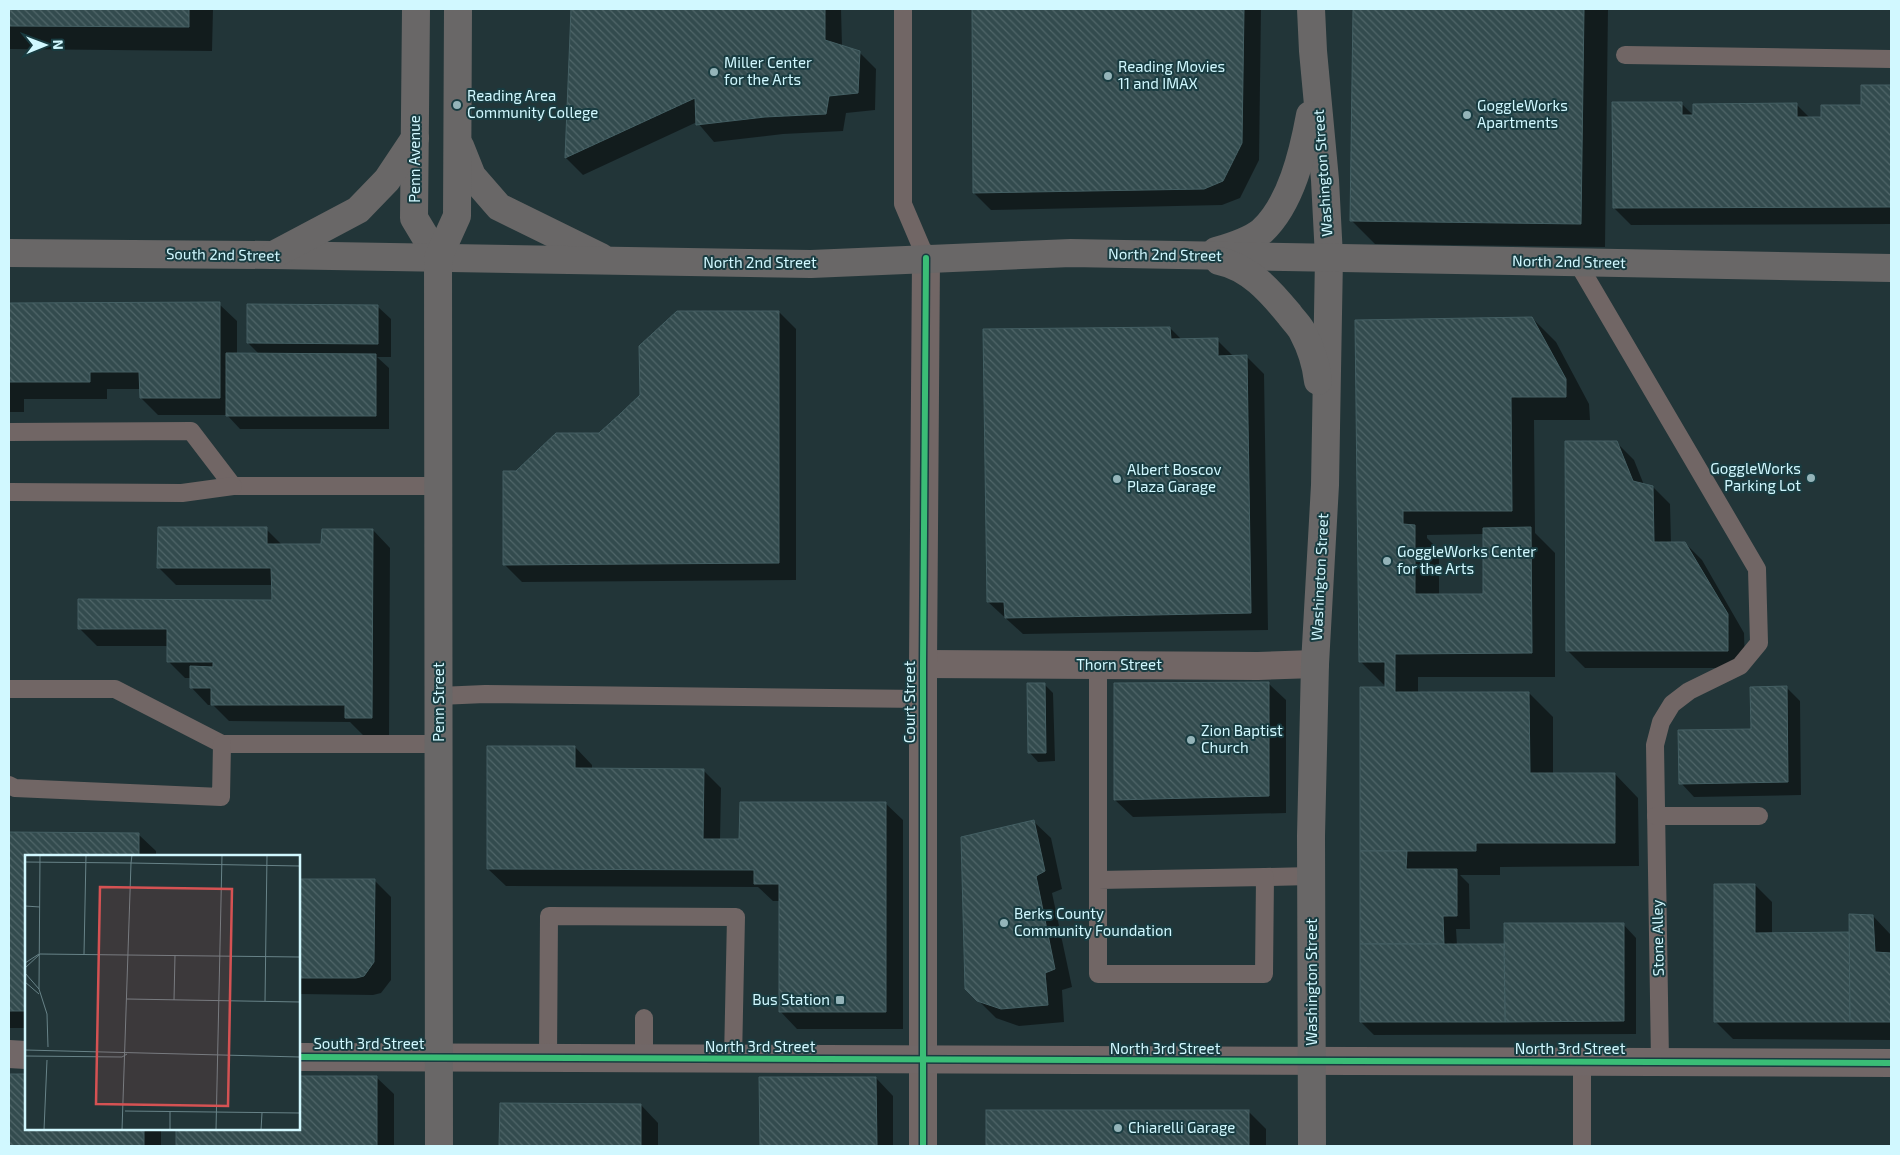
<svg xmlns="http://www.w3.org/2000/svg" width="1900" height="1155" viewBox="0 0 1900 1155" font-family="'Exo 2',sans-serif">
	<style>
		.shadow { fill: #0007; fill-rule: evenodd }
		.building { fill: url(#building-back-hatch); stroke: #445f63 }
		.lines { fill: none; stroke-linecap: round; stroke-linejoin: round }
		.lane { stroke: #716665; stroke-width: 18 }
		.street { stroke: #716665; stroke-width: 28 }
		.secondary { stroke: #716767; stroke-width: 28 }
		.primary { stroke: #696767; stroke-width: 28 }
		.cycleway-casing { stroke: #193c41; stroke-width: 9 }
		.cycleway { stroke: #3abd76; stroke-width: 6 }
		.poi-dot { fill: #94b4b9; stroke: #193c41; stroke-width: 2 }
		.labels { text-anchor: middle; stroke-width: 4; stroke-linejoin: round; paint-order: stroke }
		.poi-label { font-size: 15px; fill: #d1f8ff; stroke: #193c41; text-anchor: start }
		.street-label { font-size: 15px; fill: #d1f8ff; stroke: #193c41 }
		.inset-road { fill: none; stroke: #688388; stroke-width: 1 }
		.view { fill: #d55253; fill-opacity: 0.15; stroke: #d55253; stroke-width: 2.5 }
		.inset-edge { fill: none; stroke: #d1f8ff; stroke-width: 2.5 }
	</style>
	<defs>
		<pattern id="building-back-hatch" width="6" height="6" patternUnits="userSpaceOnUse" patternTransform="scale(1.25)"><rect width="6" height="6" fill="#334b4e"/><path d="M-1 5l2 2M0 0l6 6M5-1l2 2" fill="none" stroke="#506669"/></pattern>
	</defs>
	<rect width="100%" height="100%" fill="#223538"/>
	<g class="shadow">
		<path d="M 9,9 L 213,9 L 212,51 L 9,49 Z"/>
		<path d="M 572,9 L 841,9 L 842,46 L 859,52 L 876,69 L 875,110 L 846,113 L 843,131 L 783,134 L 714,142 L 697,122 L 583,175 L 566,158 Z"/>
		<path d="M 974,9 L 1261,9 L 1259,160 L 1240,198 L 1222,205 L 991,210 L 974,193 Z"/>
		<path d="M 1354,9 L 1608,9 L 1605,247 L 1375,244 L 1351,220 Z"/>
		<path d="M 1862,86 L 1891,86 L 1891,224 L 1631,225 L 1614,208 L 1681,103 L 1694,116 L 1796,104 L 1810,118 L 1822,118 L 1862,106 Z"/>
		<path d="M 9,304 L 219,304 L 237,321 L 237,355 L 260,355 L 248,343 L 377,306 L 391,319 L 391,357 L 377,357 L 389,368 L 389,429 L 240,429 L 227,415 L 158,415 L 141,398 L 141,389 L 107,389 L 107,399 L 24,399 L 24,412 L 9,412 Z"/>
		<path d="M 779,312 L 796,329 L 796,580 L 522,582 L 504,564 L 516,472 L 600,434 Z"/>
		<path d="M 1532,318 L 1556,342 L 1589,404 L 1590,420 L 1534,420 L 1535,533 L 1555,553 L 1555,677 L 1418,677 L 1418,693 L 1529,693 L 1553,717 L 1553,775 L 1615,774 L 1638,798 L 1639,866 L 1500,867 L 1500,875 L 1460,875 L 1469,884 L 1470,929 L 1456,929 L 1457,945 L 1506,946 L 1623,924 L 1636,938 L 1636,1034 L 1374,1035 L 1361,1022 L 1387,688 L 1361,662 L 1356,321 ZM 1484,534 L 1484,595 L 1439,595 L 1439,550 L 1427,538 L 1427,535 Z"/>
		<path d="M 1170,328 L 1182,340 L 1217,340 L 1234,357 L 1247,357 L 1264,374 L 1268,630 L 1023,634 L 988,602 Z"/>
		<path d="M 1616,442 L 1634,460 L 1644,485 L 1653,487 L 1670,504 L 1671,543 L 1685,543 L 1702,560 L 1744,633 L 1745,668 L 1585,668 L 1568,651 Z"/>
		<path d="M 266,529 L 282,545 L 322,545 L 373,530 L 390,548 L 389,735 L 363,735 L 350,722 L 229,721 L 213,705 L 208,705 L 191,687 L 191,678 L 185,678 L 168,661 L 168,646 L 97,646 L 79,628 L 273,601 L 273,585 L 176,585 L 158,567 Z"/>
		<path d="M 1268,683 L 1286,700 L 1286,813 L 1133,817 L 1115,800 Z"/>
		<path d="M 1044,684 L 1053,693 L 1055,761 L 1038,762 L 1030,753 Z"/>
		<path d="M 1787,688 L 1800,701 L 1801,795 L 1694,797 L 1681,783 L 1752,730 Z"/>
		<path d="M 575,747 L 592,765 L 592,770 L 703,770 L 721,788 L 720,840 L 740,840 L 885,803 L 903,820 L 903,1029 L 797,1029 L 780,1011 L 780,901 L 773,901 L 758,887 L 506,886 L 488,869 Z"/>
		<path d="M 1033,821 L 1051,838 L 1062,889 L 1052,893 L 1072,987 L 1062,990 L 1064,1022 L 1019,1026 L 996,1018 L 966,988 Z"/>
		<path d="M 9,833 L 138,834 L 156,851 L 156,856 L 26,856 L 26,1028 L 9,1028 Z"/>
		<path d="M 299,880 L 374,880 L 391,897 L 391,980 L 381,993 L 373,995 L 299,994 Z"/>
		<path d="M 1755,885 L 1772,902 L 1772,934 L 1851,933 L 1873,916 L 1890,934 L 1891,1040 L 1733,1039 L 1716,1022 Z"/>
		<path d="M 9,1075 L 26,1075 L 26,1129 L 161,1129 L 161,1146 L 9,1146 Z"/>
		<path d="M 299,1077 L 376,1077 L 394,1094 L 394,1146 L 177,1146 L 177,1129 L 299,1129 Z"/>
		<path d="M 761,1078 L 876,1078 L 893,1096 L 893,1146 L 761,1146 Z"/>
		<path d="M 501,1104 L 641,1105 L 658,1123 L 658,1146 L 501,1146 Z"/>
		<path d="M 988,1112 L 1249,1112 L 1266,1129 L 1266,1146 L 988,1146 Z"/>
	</g>
	<g class="building">
		<path d="M 9,9 L 189,9 L 189,27 L 9,26 Z"/>
		<path d="M 571,9 L 825,9 L 825,40 L 860,51 L 858,93 L 829,96 L 826,114 L 765,117 L 696,125 L 695,98 L 565,158 Z"/>
		<path d="M 972,9 L 1244,9 L 1242,143 L 1223,181 L 1204,189 L 973,193 Z"/>
		<path d="M 1353,9 L 1584,9 L 1581,224 L 1350,221 Z"/>
		<path d="M 1861,85 L 1891,85 L 1891,207 L 1613,208 L 1612,102 L 1682,102 L 1682,115 L 1693,115 L 1693,104 L 1797,103 L 1797,117 L 1821,117 L 1821,105 L 1861,105 Z"/>
		<path d="M 220,302 L 220,398 L 140,398 L 139,372 L 90,372 L 90,382 L 9,382 L 9,303 Z"/>
		<path d="M 247,304 L 378,305 L 378,344 L 247,343 Z"/>
		<path d="M 677,311 L 779,311 L 779,563 L 503,565 L 503,471 L 516,471 L 556,433 L 599,433 L 620,414 L 640,395 L 639,346 Z"/>
		<path d="M 1532,317 L 1566,379 L 1566,397 L 1511,397 L 1512,511 L 1403,511 L 1403,524 L 1415,525 L 1415,594 L 1483,594 L 1483,528 L 1531,527 L 1532,653 L 1395,654 L 1395,692 L 1529,692 L 1530,773 L 1615,773 L 1615,843 L 1476,843 L 1476,851 L 1360,851 L 1360,687 L 1385,687 L 1385,662 L 1359,662 L 1355,320 Z"/>
		<path d="M 1170,327 L 1171,339 L 1218,338 L 1218,356 L 1247,355 L 1251,613 L 1005,618 L 1004,602 L 987,602 L 983,329 Z"/>
		<path d="M 226,353 L 376,354 L 376,416 L 226,416 Z"/>
		<path d="M 1565,441 L 1617,441 L 1633,481 L 1653,486 L 1654,542 L 1685,542 L 1728,614 L 1728,651 L 1566,651 Z"/>
		<path d="M 158,527 L 267,527 L 267,544 L 321,544 L 322,529 L 373,529 L 372,718 L 345,718 L 345,705 L 211,705 L 211,688 L 190,688 L 190,666 L 213,667 L 213,662 L 167,662 L 167,629 L 78,629 L 78,599 L 272,600 L 271,568 L 157,568 Z"/>
		<path d="M 1269,682 L 1269,796 L 1114,800 L 1114,683 Z"/>
		<path d="M 1027,683 L 1045,683 L 1046,753 L 1028,753 Z"/>
		<path d="M 1787,686 L 1788,782 L 1679,784 L 1678,730 L 1751,729 L 1750,687 Z"/>
		<path d="M 487,746 L 575,746 L 575,768 L 704,769 L 703,839 L 739,839 L 740,802 L 886,802 L 886,1012 L 779,1012 L 779,884 L 754,884 L 754,870 L 487,869 Z"/>
		<path d="M 1034,820 L 1045,871 L 1036,876 L 1055,969 L 1045,973 L 1048,1005 L 1001,1009 L 977,1001 L 965,989 L 961,837 Z"/>
		<path d="M 9,832 L 139,833 L 139,856 L 26,856 L 26,1011 L 9,1011 Z"/>
		<path d="M 1360,851 L 1407,851 L 1406,869 L 1457,869 L 1457,916 L 1443,916 L 1444,944 L 1360,944 Z"/>
		<path d="M 299,879 L 375,879 L 374,962 L 364,976 L 356,978 L 299,978 Z"/>
		<path d="M 1714,884 L 1755,884 L 1755,933 L 1850,932 L 1850,1022 L 1714,1022 Z"/>
		<path d="M 1849,914 L 1873,915 L 1875,952 L 1891,953 L 1891,1022 L 1850,1022 Z"/>
		<path d="M 1504,923 L 1624,923 L 1624,1021 L 1505,1022 Z"/>
		<path d="M 1360,944 L 1504,944 L 1505,1022 L 1360,1022 Z"/>
		<path d="M 9,1074 L 26,1074 L 26,1129 L 144,1129 L 144,1146 L 9,1146 Z"/>
		<path d="M 299,1076 L 377,1076 L 377,1146 L 176,1146 L 176,1129 L 299,1129 Z"/>
		<path d="M 759,1077 L 876,1077 L 877,1146 L 760,1146 Z"/>
		<path d="M 500,1103 L 641,1104 L 641,1146 L 499,1146 Z"/>
		<rect x="986" y="1110" width="263" height="36"/>
	</g>
	<g class="lines">
		<g class="lane">
			<path d="M 903,9 L 903,204 L 926,258"/>
			<path d="M 1625,55 L 1891,59"/>
			<path d="M 1577,262 L 1757,569 L 1759,643 L 1740,666 L 1689,691 L 1672,704 L 1661,722 L 1655,745 L 1660,1061"/>
			<path d="M 9,432 L 191,431 L 233,486 L 438,486"/>
			<path d="M 9,492 L 182,493 L 233,486"/>
			<path d="M 9,689 L 115,689 L 222,744 L 439,744"/>
			<path d="M 439,696 L 485,694 L 923,699"/>
			<path d="M 9,785 L 15,788 L 221,797 L 222,744"/>
			<path d="M 1656,816 L 1759,816"/>
			<path d="M 1265,877 L 1311,876"/>
			<path d="M 1098,880 L 1265,877 L 1264,974 L 1098,974 L 1098,665"/>
			<path d="M 548,1058 L 549,916 L 736,917 L 733,1059"/>
			<path d="M 644,1059 L 644,1018"/>
			<path d="M 1582,1146 L 1582,1063"/>
		</g>
		<g class="street">
			<path d="M 923,664 L 1258,666 L 1315,664"/>
			<path d="M 923,1146 L 923,664 L 926,258"/>
		</g>
		<g class="secondary">
			<path d="M 9,1054 L 26,1055"/>
			<path d="M 299,1057 L 1891,1063"/>
		</g>
		<g class="primary">
			<path d="M 416,9 L 414,218 L 438,258"/>
			<path d="M 1311,9 L 1313,51 L 1325,180 L 1329,257 L 1325,485 L 1315,664 L 1311,836 L 1312,1146"/>
			<path d="M 460,146 L 472,176 L 499,207 L 601,257"/>
			<path d="M 1216,251 C 1230,247 1251,240 1262,231 C 1291,204 1303,153 1310,115"/>
			<path d="M 9,253 L 272,255 L 811,264 L 1071,253 L 1891,268"/>
			<path d="M 275,254 L 358,210 L 387,180 L 415,138"/>
			<path d="M 1219,261 C 1249,267 1270,291 1289,314 C 1293,320 1300,326 1303,333 C 1311,348 1316,364 1318,381"/>
			<path d="M 439,1146 L 438,258 L 457,216 L 458,9"/>
		</g>
		<defs>
			<g id="cycleway">
				<path d="M 299,1057 L 1891,1063"/>
				<path d="M 923,1146 L 923,664 L 926,258"/>
			</g>
		</defs>
		<use href="#cycleway" class="cycleway-casing"/>
		<use href="#cycleway" class="cycleway"/>
	</g>
	<g class="poi-dot">
		<circle cx="714" cy="72" r="5"/>
		<circle cx="1108" cy="76" r="5"/>
		<circle cx="457" cy="105" r="5"/>
		<circle cx="1467" cy="115" r="5"/>
		<circle cx="1811" cy="478" r="5"/>
		<circle cx="1117" cy="479" r="5"/>
		<circle cx="1387" cy="561" r="5"/>
		<circle cx="1191" cy="740" r="5"/>
		<circle cx="1004" cy="923" r="5"/>
		<rect x="835" y="995" width="10" height="10" rx="2.5"/>
		<circle cx="1118" cy="1128" r="5"/>
	</g>
	<g class="labels">
		<g class="poi-label">
			<text x="724" y="68">Miller Center<tspan x="724" dy="17">for the Arts</tspan></text>
			<text x="1118" y="72">Reading Movies<tspan x="1118" dy="17">11 and IMAX</tspan></text>
			<text x="467" y="101">Reading Area<tspan x="467" dy="17">Community College</tspan></text>
			<text x="1477" y="111">GoggleWorks<tspan x="1477" dy="17">Apartments</tspan></text>
			<text x="1801" y="474" text-anchor="end">GoggleWorks<tspan x="1801" dy="17">Parking Lot</tspan></text>
			<text x="1127" y="475">Albert Boscov<tspan x="1127" dy="17">Plaza Garage</tspan></text>
			<text x="1397" y="557">GoggleWorks Center<tspan x="1397" dy="17">for the Arts</tspan></text>
			<text x="1201" y="736">Zion Baptist<tspan x="1201" dy="17">Church</tspan></text>
			<text x="1014" y="919">Berks County<tspan x="1014" dy="17">Community Foundation</tspan></text>
			<text x="830" y="1005" text-anchor="end">Bus Station</text>
			<text x="1128" y="1133">Chiarelli Garage</text>
		</g>
		<g class="street-label">
			<text transform="translate(415 159) rotate(-90)" y="5">Penn Avenue</text>
			<text transform="translate(1323 173) rotate(-94)" y="5">Washington Street</text>
			<text transform="translate(223 255) rotate(1)" y="5">South 2nd Street</text>
			<text transform="translate(1165 255) rotate(1)" y="5">North 2nd Street</text>
			<text transform="translate(1569 262) rotate(1)" y="5">North 2nd Street</text>
			<text x="760" y="268">North 2nd Street</text>
			<text transform="translate(1320 577) rotate(-87)" y="5">Washington Street</text>
			<text x="1119" y="670">Thorn Street</text>
			<text transform="translate(439 702) rotate(-90)" y="5">Penn Street</text>
			<text transform="translate(910 702) rotate(-90)" y="5">Court Street</text>
			<text transform="translate(1658 938) rotate(-91)" y="5">Stone Alley</text>
			<text transform="translate(1312 982) rotate(-90)" y="5">Washington Street</text>
			<text x="369" y="1049">South 3rd Street</text>
			<text x="760" y="1052">North 3rd Street</text>
			<text x="1165" y="1054">North 3rd Street</text>
			<text x="1570" y="1054">North 3rd Street</text>
		</g>
	</g>
	<g transform="translate(25 855)">
		<rect width="275" height="275" fill="#223538"/>
		<path class="inset-road" d="M 15,0 L 14,134 L 22,159 L 23,192M 107,0 L 106,8 L 275,11M 0,7 L 106,8 L 97,275M 0,51 L 15,52M 15,99 L 275,102M 59,99 L 61,0M 0,108 L 14,99M 0,113 L 15,99M 0,118 L 14,134M 0,127 L 14,139M 102,144 L 275,147M 149,145 L 150,100M 240,146 L 242,0M 0,195 L 275,202M 0,201 L 97,202 L 102,199M 100,256 L 275,258M 19,275 L 22,205M 145,275 L 145,256M 191,275 L 197,0M 236,275 L 237,258"/>
		<path class="view" d="M 75,32 L 207,34 L 203,251 L 71,249 Z"/>
		<rect width="275" height="275" class="inset-edge"/>
	</g>
	<rect width="1900" height="1155" fill="none" stroke="#d1f8ff" stroke-width="20"/>
	<g transform="translate(45 45) rotate(89)" stroke="#193c41" stroke-width="4" paint-order="stroke">
	<path d="M0-4L9 19L0 12L-9 19Z" fill="#d1f8ff"/>
	<text y="-8" font-size="14" font-weight="bold" text-anchor="middle" fill="#d1f8ff">N</text>
	</g>
</svg>
